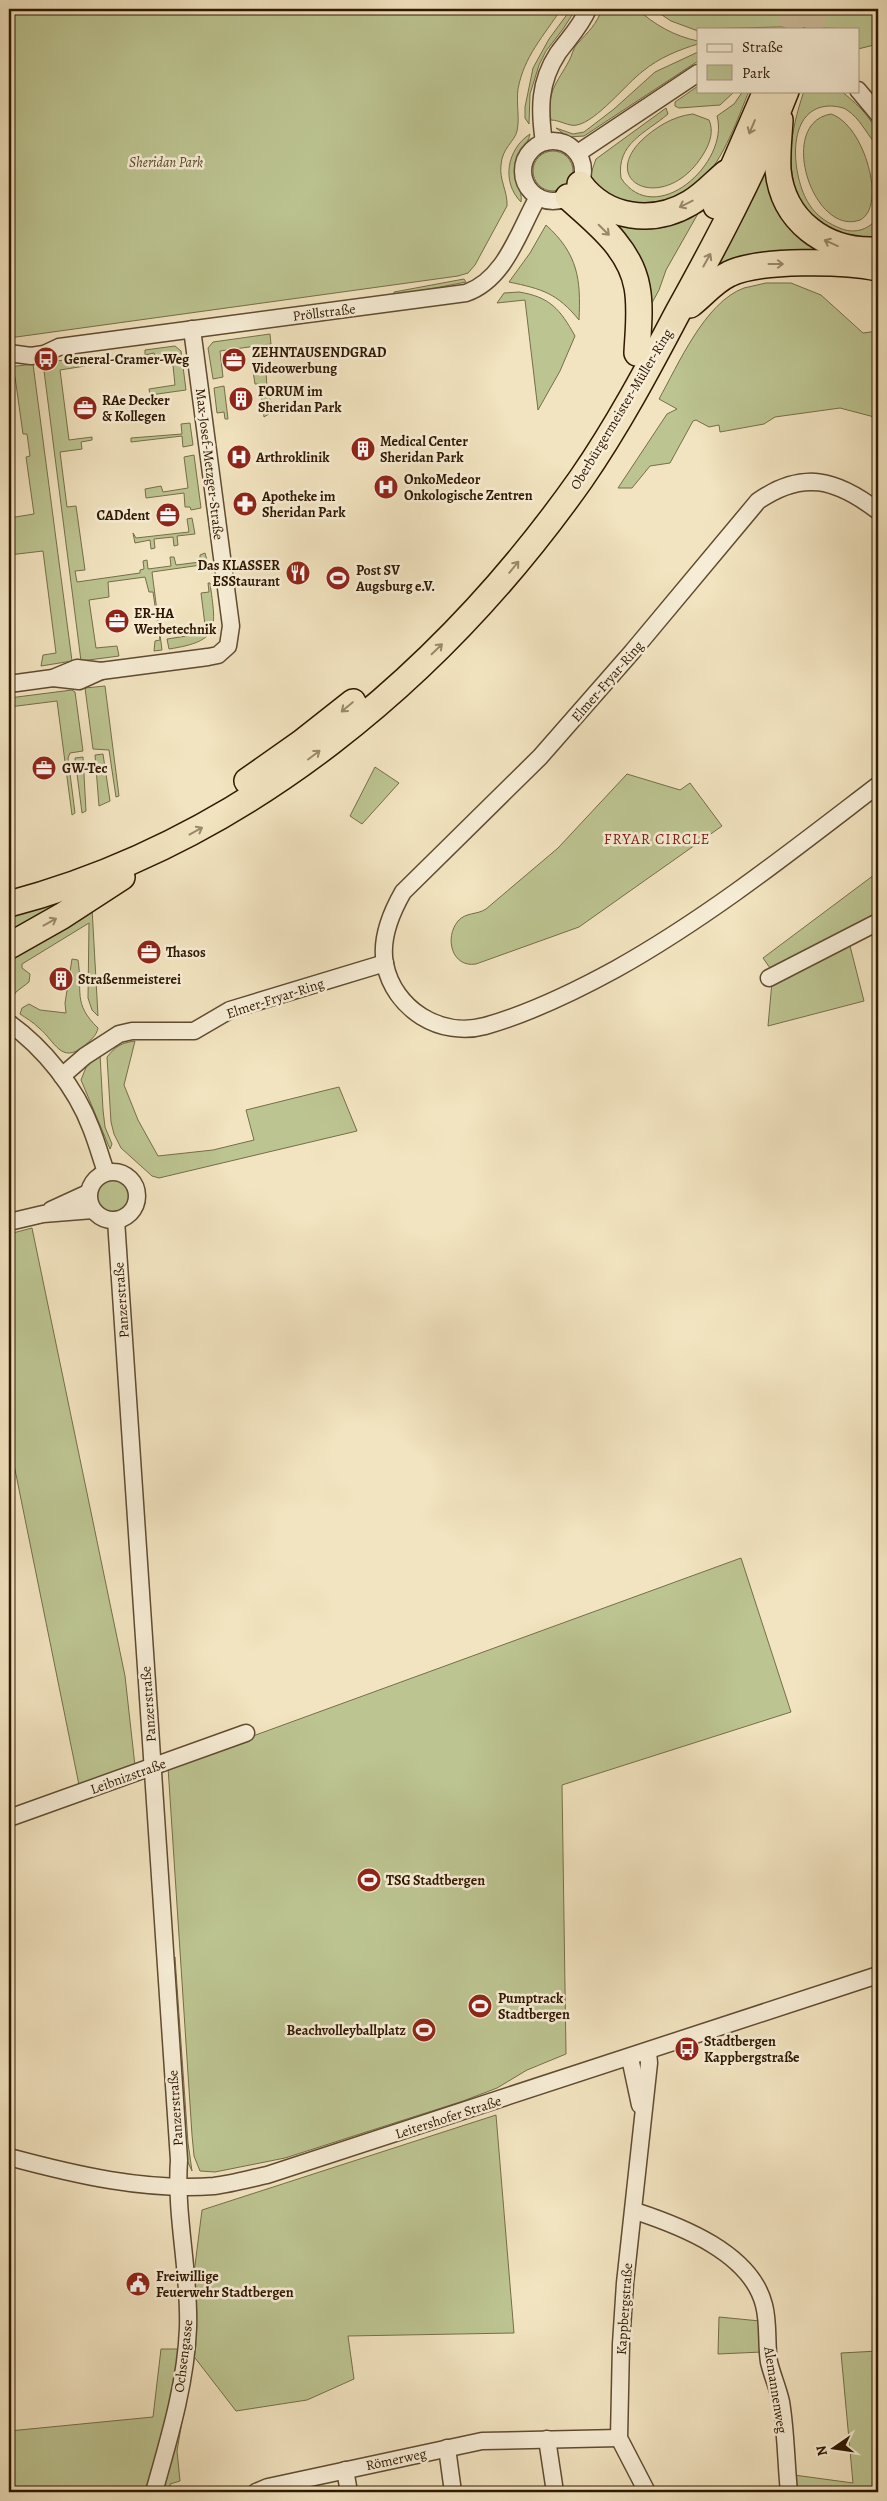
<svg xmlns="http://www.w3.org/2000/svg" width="887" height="2501" viewBox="0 0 887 2501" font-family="Alegreya,serif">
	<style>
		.green { fill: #bcc491; stroke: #766e49 }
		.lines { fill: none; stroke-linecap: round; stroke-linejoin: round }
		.highway-tunnel { stroke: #cbbb9a; stroke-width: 25; stroke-dasharray: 25 12; stroke-linecap: butt }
		.minor-casing { stroke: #604b31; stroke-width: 19 }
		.highway-casing { stroke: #2f1801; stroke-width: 28 }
		.minor { stroke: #f7edd6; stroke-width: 16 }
		.highway { stroke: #f2e4c0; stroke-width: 25 }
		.oneway { stroke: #9a886a }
		.labels { text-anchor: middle; stroke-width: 5; stroke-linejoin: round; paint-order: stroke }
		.park-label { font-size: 14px; font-style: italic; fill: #594c2c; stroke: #f7edd6 }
		.street-label { font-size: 14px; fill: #2f1801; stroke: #f7edd6 }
		.poi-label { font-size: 14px; font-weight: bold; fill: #2f1801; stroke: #f7edd6; text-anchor: start }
		.neighbourhood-label { font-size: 15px; letter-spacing: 1px; fill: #7a1f14; stroke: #f7edd6 }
	</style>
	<rect width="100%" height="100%" fill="#f2e4c0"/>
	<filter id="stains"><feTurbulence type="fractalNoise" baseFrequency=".004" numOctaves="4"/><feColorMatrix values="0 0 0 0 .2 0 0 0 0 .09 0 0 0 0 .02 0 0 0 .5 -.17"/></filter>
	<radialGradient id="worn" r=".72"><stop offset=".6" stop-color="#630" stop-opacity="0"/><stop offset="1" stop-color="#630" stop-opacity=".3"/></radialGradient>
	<g class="green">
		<path d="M 9,9 L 561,9 C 544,36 524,56 518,89 C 516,103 520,118 517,131 C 515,141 502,148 501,165 C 499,180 508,192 507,206 L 475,265 L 468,273 L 458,276 L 9,338 Z"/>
		<path d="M 571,9 L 576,9 L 563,29 L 546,51 L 539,65 L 530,94 L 529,124 L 525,118 L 525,107 L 533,68 L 549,39 Z"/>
		<path d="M 602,9 L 637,9 C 655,25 674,36 698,41 L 698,44 C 678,50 659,58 643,71 C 626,84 597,121 577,125 C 569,127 560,120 551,120 C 546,92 557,83 569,61 C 572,56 573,48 577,44 C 588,32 597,24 602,9 Z"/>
		<path d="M 653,9 L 878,9 L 878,44 L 858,49 L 858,29 L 779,27 L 698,29 L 698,31 L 671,21 Z"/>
		<path d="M 698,52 L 698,61 L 584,136 L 568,137 L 556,128 L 573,134 L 584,132 L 614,109 L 655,72 Z"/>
		<path d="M 698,86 L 698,91 L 735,91 L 720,105 L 679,108 L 675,106 L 675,102 Z"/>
		<path d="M 743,91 L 749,91 C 729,140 710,202 648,205 C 641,205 631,207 625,205 C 613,200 602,190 592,184 L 590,176 L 596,159 L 666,108 L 668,114 C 646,133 616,143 621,178 C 655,230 730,163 717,116 L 734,104 Z"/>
		<path d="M 804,91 L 841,91 C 855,102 877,121 878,140 L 874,142 C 865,131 860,119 847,110 C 843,107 835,106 829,106 C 784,108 792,178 809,204 C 816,216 829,224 842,229 C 856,234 870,229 878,217 L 878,242 L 844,242 L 798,206 C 787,161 789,136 804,91 Z"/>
		<path d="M 693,114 L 709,120 C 714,131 710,143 704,153 C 668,214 599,185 640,142 C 654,128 673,116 693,114 Z"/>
		<path d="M 831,114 C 865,125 887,207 860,220 C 813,237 776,123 831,114 Z"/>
		<path d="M 530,134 C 528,146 516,153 515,167 C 514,180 523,190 521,202 C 501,182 507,149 530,134 Z"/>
		<circle cx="553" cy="171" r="20"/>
		<path d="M 770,153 L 827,248 L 710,279 Z"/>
		<path d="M 704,203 L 666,270 L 659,290 L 647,312 L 595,208 Z"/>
		<path d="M 546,225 C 578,254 581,279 579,320 C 557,293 542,289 509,282 L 530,253 Z"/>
		<path d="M 464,279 L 466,282 L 394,296 L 394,292 Z"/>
		<path d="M 766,283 L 791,283 L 821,295 L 863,333 L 878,331 L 878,418 L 840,408 L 775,417 L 764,424 L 720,432 L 719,425 L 709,427 L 696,420 L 693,421 L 670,463 L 650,466 L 632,488 L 618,488 L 667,414 L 677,409 L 659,399 C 678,365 705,302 744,288 C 751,286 759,285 766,283 Z"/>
		<path d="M 519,292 C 550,297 560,309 575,336 L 560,371 L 538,410 L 525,300 L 497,303 L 504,293 Z"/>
		<path d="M 270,334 L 271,344 L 220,351 L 223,377 L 213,379 L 208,348 L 213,342 Z"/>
		<path d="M 175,346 L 181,351 L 186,390 L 150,395 L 149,389 L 175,385 L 172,356 L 155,358 L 154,353 L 145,355 L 145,350 Z"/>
		<path d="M 84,357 L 85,366 L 60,370 L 69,440 L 92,437 L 92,440 L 81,442 L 82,449 L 60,452 L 67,507 L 76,506 L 85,570 L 75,571 L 77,582 L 140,573 L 140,570 L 144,569 L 143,561 L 147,560 L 148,569 L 171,566 L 170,557 L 174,557 L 176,565 L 200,562 L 200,555 L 205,553 L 208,564 L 152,572 L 162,650 L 154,651 L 155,641 L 160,640 L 153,592 L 149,592 L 145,577 L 108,582 L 109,597 L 89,600 L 96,648 L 117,646 L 119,656 L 81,661 L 43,363 L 78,358 L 79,360 L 84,360 Z"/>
		<path d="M 33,364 L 72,661 L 41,666 L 43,655 L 56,653 L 43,551 L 9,555 L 9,518 L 34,514 L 26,457 L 30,456 L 27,434 L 23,434 L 15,377 L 9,377 L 9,367 Z"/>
		<path d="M 266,369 L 267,390 L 272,406 L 269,414 L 264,417 L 260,384 L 255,384 L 253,371 Z"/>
		<path d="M 224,386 L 228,419 L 225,419 L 224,412 L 217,413 L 214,388 Z"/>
		<path d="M 190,423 L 193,445 L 183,447 L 182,436 L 131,442 L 131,438 L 182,434 L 181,424 Z"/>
		<path d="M 194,455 L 201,508 L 191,510 L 190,507 L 185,507 L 184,493 L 146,498 L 145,489 L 161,486 L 163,492 L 188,488 L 184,457 Z"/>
		<path d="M 192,518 L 195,534 L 177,536 L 178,545 L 174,546 L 173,537 L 154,539 L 155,548 L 151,549 L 150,540 L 135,543 L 133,533 L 136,538 L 189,532 L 187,519 Z"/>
		<path d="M 208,583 L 210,583 C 216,628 221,641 169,649 L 167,639 L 206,633 L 201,593 L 209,592 Z"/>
		<path d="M 105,686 L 119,796 L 116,797 L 109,750 L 93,749 L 85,688 Z"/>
		<path d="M 72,690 L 75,692 L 83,751 L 70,753 L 68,758 L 75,813 L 72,815 L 57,701 L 9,707 L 9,698 Z"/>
		<path d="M 103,754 L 110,801 L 99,806 L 95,755 Z"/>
		<path d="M 83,757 L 86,811 L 82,813 L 75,758 Z"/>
		<path d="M 375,767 L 399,783 L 362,824 L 350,816 Z"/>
		<path d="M 627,774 L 680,790 L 690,783 L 722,826 L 579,927 L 476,964 C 452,968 444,938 458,921 C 466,912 477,915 486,909 L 558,848 Z"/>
		<path d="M 878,872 L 878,915 L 770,968 L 763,958 Z"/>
		<path d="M 81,891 L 9,936 L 9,915 Z"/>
		<path d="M 92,908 L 98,1016 L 92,1010 L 88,998 L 89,923 L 22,964 L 22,968 L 30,974 L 29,982 L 16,992 L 9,1003 L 9,954 Z"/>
		<path d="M 849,942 L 864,1001 L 768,1026 L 772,982 Z"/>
		<path d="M 72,959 L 78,960 C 83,991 72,1003 98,1028 C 97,1035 90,1041 84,1046 C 61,1065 55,1041 39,1028 C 33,1022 26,1018 20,1014 L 22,1008 L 29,1004 L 40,1010 L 66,1013 L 65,1003 Z"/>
		<path d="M 135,1041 L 124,1085 L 138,1120 L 158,1156 L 213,1150 L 254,1140 L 246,1110 L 339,1087 L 357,1131 L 159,1178 L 152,1176 L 121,1148 L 114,1134 L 111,1122 L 107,1057 C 116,1046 121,1043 135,1041 Z"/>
		<path d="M 100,1054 L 103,1110 L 105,1127 L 112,1144 L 110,1149 L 81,1080 L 87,1065 Z"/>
		<circle cx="112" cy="1196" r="18"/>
		<path d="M 32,1228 L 125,1676 L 135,1766 L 79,1785 L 9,1440 L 9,1234 Z"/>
		<path d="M 741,1558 L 791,1712 L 562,1785 L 566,2054 L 527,2070 L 497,2088 L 463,2101 L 285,2158 L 215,2172 L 200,2171 L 194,2156 L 192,2135 L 168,1767 Z"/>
		<path d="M 175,1957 L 188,2143 L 192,2171 L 187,2160 L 173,1964 Z"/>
		<path d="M 496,2115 L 514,2333 L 348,2336 L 354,2379 L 307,2400 L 236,2411 L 185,2345 L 202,2210 Z"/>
		<path d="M 719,2317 L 760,2321 L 762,2352 L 718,2354 Z"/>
		<path d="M 161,2349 L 179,2349 L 185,2404 L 177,2451 L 180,2481 L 170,2484 L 171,2492 L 9,2492 L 9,2431 L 153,2417 Z"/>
		<path d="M 878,2351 L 878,2492 L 795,2492 L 794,2475 L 853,2483 L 841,2353 Z"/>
	</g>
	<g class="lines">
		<g class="highway-tunnel">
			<path d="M 789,29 L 797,9"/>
			<path d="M 809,29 L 817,9"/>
		</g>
		<defs>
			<g id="minor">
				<path d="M 858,90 L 878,114"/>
				<circle cx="553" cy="171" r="30"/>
				<path d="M 544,142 C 539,109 539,82 558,53 C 569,38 581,26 588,9"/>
				<path d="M 578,153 L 698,73"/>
				<path d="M 9,353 L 31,356 L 44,354 L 59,347 L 466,293 C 506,279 519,230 538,197"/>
				<path d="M 878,511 C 836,479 803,470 758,501 L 632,652 L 540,757 L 403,892 C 391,913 380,939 385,964 C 394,1009 440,1038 485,1026 C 531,1013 574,992 616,969 C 709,917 793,850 878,785"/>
				<path d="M 53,678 L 79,681 L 101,671"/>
				<path d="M 9,684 L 53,678 L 77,668 L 101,671 L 208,657 L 218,655 L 228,646 L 231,626 L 192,329"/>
				<path d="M 769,978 L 878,922"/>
				<path d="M 9,1023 C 44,1048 76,1088 91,1128 C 97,1143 101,1158 106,1172"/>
				<path d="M 62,1076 L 85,1056 L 119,1034 L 132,1031 L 194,1031 L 230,1010 L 385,963"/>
				<circle cx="113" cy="1196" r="24"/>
				<path d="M 51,1210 L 88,1193"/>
				<path d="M 116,1220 L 179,2160 C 175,2216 190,2272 188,2328 C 186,2383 169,2439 154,2492"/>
				<path d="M 9,1222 L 43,1214 L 93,1210"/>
				<path d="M 9,1818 L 246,1733"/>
				<path d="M 630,2058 L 640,2105"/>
				<path d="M 9,2157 C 76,2175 144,2191 214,2186 C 231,2184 249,2179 267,2175 L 878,1975"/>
				<path d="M 635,2211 C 681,2226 751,2253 764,2305 C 769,2324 766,2343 769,2362 C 772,2375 778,2388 781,2402 C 786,2431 786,2463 789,2492"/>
				<path d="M 547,2439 L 555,2492"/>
				<path d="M 447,2448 L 453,2492"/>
				<path d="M 345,2470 L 349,2492"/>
				<path d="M 256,2492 L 268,2487 L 482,2441 L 619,2438"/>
				<path d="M 647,2492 L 619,2438 L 621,2344 L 625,2283 L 649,2063 L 648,2052"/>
			</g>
			<g id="highway">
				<path d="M 780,120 C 779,137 777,154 778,170 C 783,221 825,251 873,250"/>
				<path d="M 580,184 C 606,219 653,225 690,203 C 704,195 714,183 726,173"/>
				<path d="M 568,197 C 596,222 630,248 637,287 C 641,308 638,331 637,353"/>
				<path d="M 716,206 L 766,91"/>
				<path d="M 690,305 C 703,295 714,281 729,274 C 759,259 845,261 878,268"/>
				<path d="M 247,781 L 301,743 L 353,702"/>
				<path d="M 9,904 C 244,842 442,676 581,479 C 617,427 648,369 678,312 C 718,240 756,168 786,91"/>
				<path d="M 9,946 L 62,916 L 122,877"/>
			</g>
		</defs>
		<use href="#minor" class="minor-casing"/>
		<use href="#highway" class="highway-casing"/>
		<use href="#minor" class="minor"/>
		<use href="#highway" class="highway"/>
	</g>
	<defs><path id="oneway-shaft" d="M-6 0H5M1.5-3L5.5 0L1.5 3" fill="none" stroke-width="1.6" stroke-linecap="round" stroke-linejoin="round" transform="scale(1.25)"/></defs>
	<g class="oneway">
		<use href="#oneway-shaft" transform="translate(752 127) rotate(113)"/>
		<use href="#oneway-shaft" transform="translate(686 204) rotate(153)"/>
		<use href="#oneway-shaft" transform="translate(604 230) rotate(45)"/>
		<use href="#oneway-shaft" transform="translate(831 243) rotate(-156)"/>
		<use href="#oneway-shaft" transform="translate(707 260) rotate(-61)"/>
		<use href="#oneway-shaft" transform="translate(776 264)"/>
		<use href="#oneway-shaft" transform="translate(514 567) rotate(-51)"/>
		<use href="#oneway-shaft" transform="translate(437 649) rotate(-44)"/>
		<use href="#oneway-shaft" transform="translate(347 707) rotate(140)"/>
		<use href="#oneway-shaft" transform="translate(314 755) rotate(-37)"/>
		<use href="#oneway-shaft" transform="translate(196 831) rotate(-29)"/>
		<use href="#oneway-shaft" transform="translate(50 922) rotate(-29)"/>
	</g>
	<defs>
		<symbol id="bus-disc" viewBox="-11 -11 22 22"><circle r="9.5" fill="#8f2418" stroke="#f7edd6"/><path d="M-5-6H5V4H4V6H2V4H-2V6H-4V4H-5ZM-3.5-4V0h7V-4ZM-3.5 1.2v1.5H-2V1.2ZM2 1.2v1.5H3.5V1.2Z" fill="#fff"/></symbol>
		<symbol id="office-disc" viewBox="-11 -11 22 22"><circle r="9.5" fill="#8f2418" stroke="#f7edd6"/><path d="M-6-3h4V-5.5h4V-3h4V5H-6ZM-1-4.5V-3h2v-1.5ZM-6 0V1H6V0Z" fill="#fff"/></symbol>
		<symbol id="building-disc" viewBox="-11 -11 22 22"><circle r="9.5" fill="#8f2418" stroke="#f7edd6"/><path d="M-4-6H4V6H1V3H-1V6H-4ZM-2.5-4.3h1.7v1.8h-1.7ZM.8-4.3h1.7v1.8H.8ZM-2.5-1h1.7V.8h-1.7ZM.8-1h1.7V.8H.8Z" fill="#fff"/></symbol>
		<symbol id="hospital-disc" viewBox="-11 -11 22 22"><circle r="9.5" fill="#8f2418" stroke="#f7edd6"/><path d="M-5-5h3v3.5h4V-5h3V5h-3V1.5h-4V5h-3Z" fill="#fff"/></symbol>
		<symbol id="pharmacy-disc" viewBox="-11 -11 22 22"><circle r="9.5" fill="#8f2418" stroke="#f7edd6"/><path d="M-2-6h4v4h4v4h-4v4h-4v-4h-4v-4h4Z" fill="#fff"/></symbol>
		<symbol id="restaurant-disc" viewBox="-11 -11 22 22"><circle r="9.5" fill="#8f2418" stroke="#f7edd6"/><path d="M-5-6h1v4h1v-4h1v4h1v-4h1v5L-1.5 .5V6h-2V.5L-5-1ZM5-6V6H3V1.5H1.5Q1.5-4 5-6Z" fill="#fff"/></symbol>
		<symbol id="stadium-disc" viewBox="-11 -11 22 22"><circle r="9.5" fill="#8f2418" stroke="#f7edd6"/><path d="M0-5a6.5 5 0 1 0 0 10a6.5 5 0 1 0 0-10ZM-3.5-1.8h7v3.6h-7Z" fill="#fff"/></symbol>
		<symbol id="civic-disc" viewBox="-11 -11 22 22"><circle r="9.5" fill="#8f2418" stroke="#f7edd6"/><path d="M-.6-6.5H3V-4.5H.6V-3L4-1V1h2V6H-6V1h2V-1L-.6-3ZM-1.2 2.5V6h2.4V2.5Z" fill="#fff"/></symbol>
	</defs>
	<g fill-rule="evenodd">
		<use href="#bus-disc" x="32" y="345" width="28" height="28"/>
		<use href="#office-disc" x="220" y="346" width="28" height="28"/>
		<use href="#building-disc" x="227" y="385" width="28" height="28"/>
		<use href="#office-disc" x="71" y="394" width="28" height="28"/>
		<use href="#building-disc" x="349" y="435" width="28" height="28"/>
		<use href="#hospital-disc" x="225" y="443" width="28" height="28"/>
		<use href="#hospital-disc" x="372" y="473" width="28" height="28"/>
		<use href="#pharmacy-disc" x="231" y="490" width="28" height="28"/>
		<use href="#office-disc" x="154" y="501" width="28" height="28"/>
		<use href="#restaurant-disc" x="284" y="559" width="28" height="28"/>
		<use href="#stadium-disc" x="324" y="564" width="28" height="28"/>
		<use href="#office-disc" x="103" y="607" width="28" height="28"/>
		<use href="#office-disc" x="30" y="754" width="28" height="28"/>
		<use href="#office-disc" x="135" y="938" width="28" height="28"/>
		<use href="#building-disc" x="47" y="965" width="28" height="28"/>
		<use href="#stadium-disc" x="355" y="1866" width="28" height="28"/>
		<use href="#stadium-disc" x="466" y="1992" width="28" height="28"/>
		<use href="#stadium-disc" x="410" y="2016" width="28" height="28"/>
		<use href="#bus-disc" x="673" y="2035" width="28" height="28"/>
		<use href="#civic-disc" x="124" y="2270" width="28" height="28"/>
	</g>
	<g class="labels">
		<g class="park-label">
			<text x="166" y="167">Sheridan Park</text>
		</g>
		<g class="street-label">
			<text transform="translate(324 312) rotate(-7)" y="5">Pröllstraße</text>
			<text transform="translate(621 409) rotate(-59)" y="5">Oberbürgermeister-Müller-Ring</text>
			<text transform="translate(210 464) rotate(83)" y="5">Max-Josef-Metzger-Straße</text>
			<text transform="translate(607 681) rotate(-49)" y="5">Elmer-Fryar-Ring</text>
			<text transform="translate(275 998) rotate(-18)" y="5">Elmer-Fryar-Ring</text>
			<text transform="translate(121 1300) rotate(-94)" y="5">Panzerstraße</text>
			<text transform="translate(148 1704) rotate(-94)" y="5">Panzerstraße</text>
			<text transform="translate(128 1776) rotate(-20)" y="5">Leibnizstraße</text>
			<text transform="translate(175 2108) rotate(-94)" y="5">Panzerstraße</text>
			<text transform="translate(448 2117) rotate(-18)" y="5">Leitershofer Straße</text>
			<text transform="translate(624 2309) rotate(-86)" y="5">Kappbergstraße</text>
			<text transform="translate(183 2356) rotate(-83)" y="5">Ochsengasse</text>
			<text transform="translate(776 2390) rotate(81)" y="5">Alemannenweg</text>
			<text transform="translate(396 2459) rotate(-12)" y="5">Römerweg</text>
		</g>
		<g class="poi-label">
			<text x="252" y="357">ZEHNTAUSENDGRAD<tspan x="252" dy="16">Videowerbung</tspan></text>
			<text x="64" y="364">General-Cramer-Weg</text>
			<text x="258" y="396">FORUM im<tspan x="258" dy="16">Sheridan Park</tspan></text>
			<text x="102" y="405">RAe Decker<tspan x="102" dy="16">&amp; Kollegen</tspan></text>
			<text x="380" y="446">Medical Center<tspan x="380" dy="16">Sheridan Park</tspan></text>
			<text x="256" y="462">Arthroklinik</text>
			<text x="404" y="484">OnkoMedeor<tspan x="404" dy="16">Onkologische Zentren</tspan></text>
			<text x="262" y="501">Apotheke im<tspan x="262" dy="16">Sheridan Park</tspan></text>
			<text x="150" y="520" text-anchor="end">CADdent</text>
			<text x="280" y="570" text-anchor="end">Das KLASSER<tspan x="280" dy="16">ESStaurant</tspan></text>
			<text x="356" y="575">Post SV<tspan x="356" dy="16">Augsburg e.V.</tspan></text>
			<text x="134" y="618">ER-HA<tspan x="134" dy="16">Werbetechnik</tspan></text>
			<text x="62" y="773">GW-Tec</text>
			<text x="166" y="957">Thasos</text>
			<text x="78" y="984">Straßenmeisterei</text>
			<text x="386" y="1885">TSG Stadtbergen</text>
			<text x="498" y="2003">Pumptrack<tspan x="498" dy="16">Stadtbergen</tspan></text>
			<text x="406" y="2035" text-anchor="end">Beachvolleyballplatz</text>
			<text x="704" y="2046">Stadtbergen<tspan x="704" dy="16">Kappbergstraße</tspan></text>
			<text x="156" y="2281">Freiwillige<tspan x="156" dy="16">Feuerwehr Stadtbergen</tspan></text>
		</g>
		<g class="neighbourhood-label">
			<text x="657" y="844">FRYAR CIRCLE</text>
		</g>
	</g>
	<rect width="887" height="2501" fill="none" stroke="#f2e4c0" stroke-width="30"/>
	<rect x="10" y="10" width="867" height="2481" fill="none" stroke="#2f1801" stroke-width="2.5"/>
	<rect x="15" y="15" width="857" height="2471" fill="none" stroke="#2f1801"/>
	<rect x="697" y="28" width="162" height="65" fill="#f7edd6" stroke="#a79881"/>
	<rect x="707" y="44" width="25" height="8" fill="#f7edd6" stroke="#a79881"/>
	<text x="742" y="52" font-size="15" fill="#2f1801">Straße</text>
	<rect x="707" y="65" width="25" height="15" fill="#bcc491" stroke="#a79881"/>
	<text x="742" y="78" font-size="15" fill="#2f1801">Park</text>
	<g transform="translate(834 2448) rotate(257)" stroke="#f7edd6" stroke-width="4" paint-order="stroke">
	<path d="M0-4L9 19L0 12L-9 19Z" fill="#2f1801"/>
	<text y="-8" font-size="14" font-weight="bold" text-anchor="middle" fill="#2f1801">N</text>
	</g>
	<rect width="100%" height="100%" filter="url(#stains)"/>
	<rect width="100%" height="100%" fill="url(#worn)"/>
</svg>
